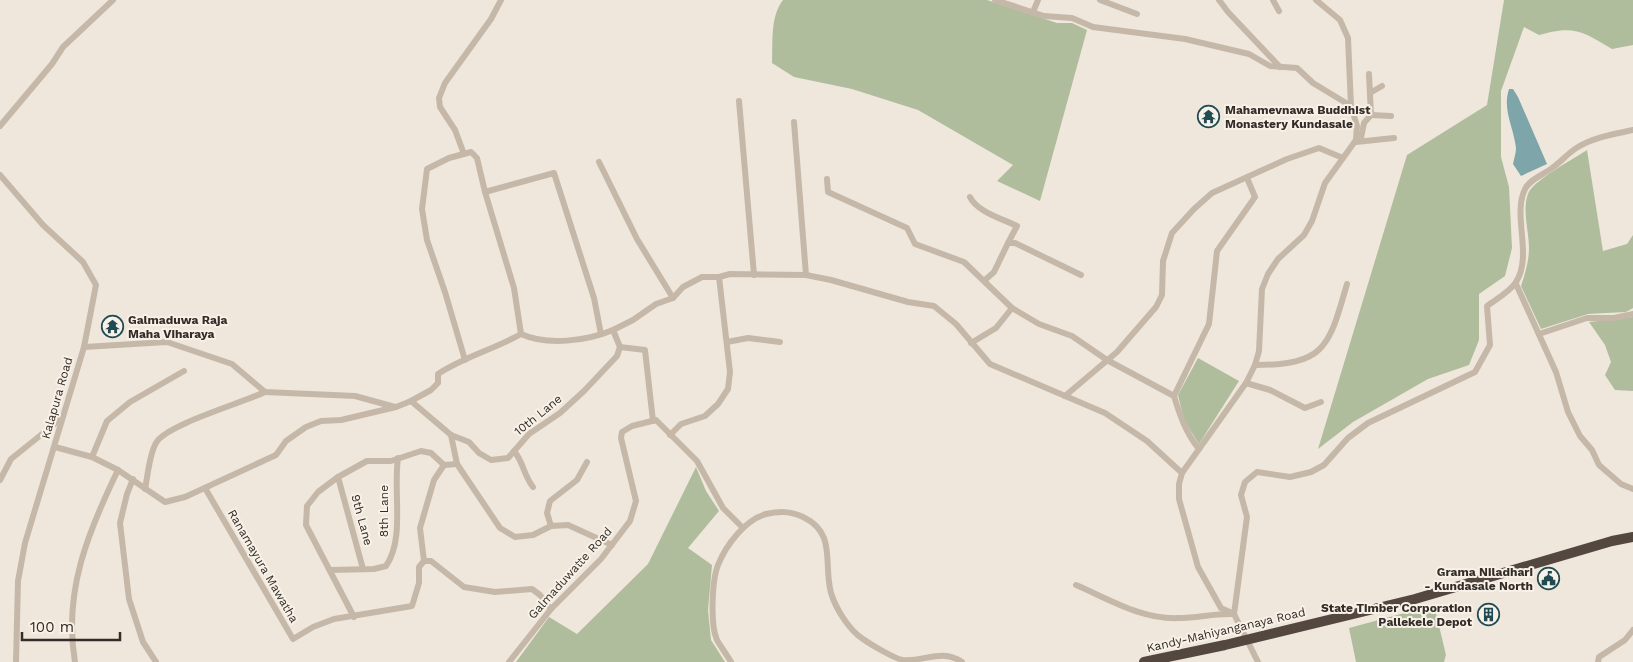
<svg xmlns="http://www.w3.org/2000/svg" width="1633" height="662" viewBox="0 0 1633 662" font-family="'Work Sans',sans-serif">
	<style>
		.green { fill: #b0bd9d }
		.water { fill: #7da5aa }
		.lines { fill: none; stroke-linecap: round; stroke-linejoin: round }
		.minor { stroke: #c6b8a8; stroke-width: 6 }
		.highway { stroke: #544740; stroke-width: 10 }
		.labels { text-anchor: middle; stroke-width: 4; stroke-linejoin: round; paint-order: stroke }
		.poi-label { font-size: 12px; font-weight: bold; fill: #342c28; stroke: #f7f1e7; text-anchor: start }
		.street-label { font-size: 12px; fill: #342c28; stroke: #f7f1e7 }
	</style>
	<rect width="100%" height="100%" fill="#efe7db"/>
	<g class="green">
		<path d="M 783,0 L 987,0 L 1057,23 L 1072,23 L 1087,30 L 1040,201 L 997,181 L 1013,165 L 918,110 L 852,89 L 794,77 L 772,63 C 773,42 770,17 783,0 Z"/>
		<path d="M 1504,0 L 1633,0 L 1633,45 L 1612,49 C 1582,31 1574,25 1539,35 L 1524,27 L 1501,91 L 1501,157 L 1509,187 L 1512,248 L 1505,276 L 1479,294 L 1479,340 L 1469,365 L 1428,379 L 1353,422 L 1318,449 L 1407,155 L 1487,105 Z"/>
		<path d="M 1587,150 L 1603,251 L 1627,244 L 1633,235 L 1633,308 L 1626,312 L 1588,314 L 1541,329 L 1521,286 C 1525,274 1529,261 1529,248 C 1529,231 1522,210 1528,194 C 1532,181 1575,158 1587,150 Z"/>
		<path d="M 1633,317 L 1633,391 L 1615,390 L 1605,375 L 1611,362 L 1605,345 L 1589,322 Z"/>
		<path d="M 1198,358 L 1239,381 L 1199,444 L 1184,420 L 1178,395 Z"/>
		<path d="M 696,467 L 706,491 L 719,511 L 688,548 L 712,565 L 708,610 L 711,640 L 725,662 L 516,662 L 549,617 L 577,634 L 648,564 Z"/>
		<path d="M 1434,605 L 1446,655 L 1444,662 L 1356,662 L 1349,628 Z"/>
	</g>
	<path class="water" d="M 1509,89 L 1513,89 L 1518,97 L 1547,164 L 1521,176 L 1513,164 C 1514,159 1516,153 1516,148 C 1514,128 1502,110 1509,89 Z"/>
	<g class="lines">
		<g class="minor">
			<path d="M 995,0 L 1044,16 L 1072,18 L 1093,27 L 1185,39 L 1249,54 L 1270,66 L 1297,68 L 1313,83 L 1351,106"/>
			<path d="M 1100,0 L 1137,14"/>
			<path d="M 1219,0 L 1228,12 L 1280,67"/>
			<path d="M 1273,0 L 1279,11"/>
			<path d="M 1033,12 L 1038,0"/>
			<path d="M 1370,93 L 1382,86"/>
			<path d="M 739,101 L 754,275"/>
			<path d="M 1371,115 L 1391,116"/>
			<path d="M 794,122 L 806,275"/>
			<path d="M 0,126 L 52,64 L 63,47 L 113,0"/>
			<path d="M 1356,140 L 1361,138 L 1364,123 L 1371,115 L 1369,74"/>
			<path d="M 1356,142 L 1394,138"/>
			<path d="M 464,154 L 455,130 L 440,107 L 439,98 L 445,83 L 491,19 L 501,0"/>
			<path d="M 599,162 L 637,239 L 673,298"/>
			<path d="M 0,175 L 43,225 L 83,262 L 96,285 L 84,347 L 25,543 L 18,581 L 16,662"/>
			<path d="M 827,179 L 828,192 L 907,228 L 915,244 L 964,262 L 1012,308 L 1039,324 L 1072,336 L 1107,360 L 1174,396 C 1180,416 1186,433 1199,449"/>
			<path d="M 485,192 L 554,173 L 594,298 L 601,334"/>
			<path d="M 970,197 C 977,212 1003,219 1017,226 L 1008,243"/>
			<path d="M 985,280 L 994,272 L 1008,243 L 1015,243 L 1081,275"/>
			<path d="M 1516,284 L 1556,372 L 1568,412 L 1580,436 L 1592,450 L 1599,465 L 1621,484 L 1633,489"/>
			<path d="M 613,330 L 633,320 L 656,304 L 673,298 L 683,287 L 702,277 L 719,277 L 730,274 L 806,275 L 831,280 L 908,302 L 934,306 L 956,324 L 990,364 L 1105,413 L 1147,441 L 1182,473"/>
			<path d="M 1539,334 L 1587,318 L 1614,318 L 1633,314"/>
			<path d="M 727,342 L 748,338 L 780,342"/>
			<path d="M 971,343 L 996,328 L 1012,308"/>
			<path d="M 84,347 L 167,342 L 232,364 L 265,392 L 355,396 L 395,407"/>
			<path d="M 620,347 L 645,350 L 653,421"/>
			<path d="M 465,360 L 445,292 L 427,240 L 422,209 L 427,169 L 449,158 L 471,152 L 477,158 L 485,192 L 514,288 L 521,334"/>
			<path d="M 1255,365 C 1326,365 1329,346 1347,284"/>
			<path d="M 1246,383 L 1270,390 L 1305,408 L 1321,402"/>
			<path d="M 1065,396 L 1117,352 L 1156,307 L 1162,295 L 1163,261 L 1172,233 L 1194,209 L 1212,193 L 1287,159 L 1319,148 L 1343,158"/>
			<path d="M 1174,396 L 1209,324 L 1217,251 L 1255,197 L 1247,178"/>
			<path d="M 411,401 L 451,435 L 469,442 L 479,453 L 491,460 L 508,458 L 529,434 L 560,413 L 584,391 L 617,356 L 620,347"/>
			<path d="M 451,435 L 457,464 L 500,528 L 515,537 L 533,535 L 551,526 L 568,525 L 612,545"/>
			<path d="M 670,435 L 681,424 L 705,416 L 718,404 L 728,389 L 730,372 L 719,277"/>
			<path d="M 55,447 L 92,457 L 118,470 L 165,502 L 185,497 L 276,455 L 286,441 L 306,427 L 321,421 L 341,420 L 396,407 L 411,401 L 431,390 L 438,383 L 438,374 C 463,357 495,349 521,334 C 547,346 587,341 613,330 L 620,347"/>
			<path d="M 514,451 C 524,463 523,474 533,487"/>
			<path d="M 92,457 L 107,421 L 130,402 L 184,371"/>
			<path d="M 338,477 L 363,569"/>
			<path d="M 133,479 L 127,494 L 120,523 L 129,599 L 143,642 L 156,662"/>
			<path d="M 0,480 L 11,459 L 62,418"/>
			<path d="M 205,488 L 293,639 L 313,627 L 334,619 L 412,606 L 419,583 L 419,567 L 424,561 L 431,561 L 464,587 L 495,592 L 532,589 L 540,595 L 551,609"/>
			<path d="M 145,489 C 148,475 149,455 156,443 C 165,425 242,403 265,392"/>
			<path d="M 551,526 L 547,513 L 550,501 L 577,480 L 587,462"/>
			<path d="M 424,561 L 420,528 L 434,480 L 444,465"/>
			<path d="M 330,570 L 374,569 L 386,566 C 405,539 393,492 398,458"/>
			<path d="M 1076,585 C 1109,599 1142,620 1179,618 C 1198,618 1215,613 1234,614 L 1247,517 L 1241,495 L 1245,482 L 1257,472 L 1290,477 L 1311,472 L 1324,465 L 1348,438 L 1368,423 L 1475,372 L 1490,345 L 1487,306 C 1496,299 1510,292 1516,282 C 1533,256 1512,215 1525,189 C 1530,179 1543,175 1552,168 C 1561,162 1569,152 1578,147 C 1594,137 1615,134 1633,130"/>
			<path d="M 354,617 L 306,525 L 307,506 L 318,492 L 338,477 L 367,461 L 391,461 L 421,451 L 431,453 L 444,465 L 457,464"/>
			<path d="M 75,662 C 63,592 88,532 118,470"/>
			<path d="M 509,662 L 551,609 L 601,559 L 630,521 L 636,501 L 621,438 L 622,432 L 632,426 L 656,420 L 697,461 L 723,508 L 743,528"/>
			<path d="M 731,662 C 727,655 721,647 717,640 C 710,625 712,580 718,565 C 726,545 745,520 766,514 C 780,511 790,511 803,517 C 837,533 823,563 831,593 C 836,609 849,630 863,639 C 870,644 895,659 903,660 C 924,662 942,648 962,662"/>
			<path d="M 1258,662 L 1234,614 L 1221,608 L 1198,567 L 1179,499 L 1179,484 L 1182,473 L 1246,383 L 1255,365 L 1259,351 L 1262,289 L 1268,274 L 1278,259 L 1304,235 L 1312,221 L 1325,183 L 1356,140 L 1357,126 L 1351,106 L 1348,38 L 1340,20 L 1316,0"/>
			<path d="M 1598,662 L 1599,657 L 1625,640 L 1633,630"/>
		</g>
		<path class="highway" d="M 1144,662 L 1225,645 L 1415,599 L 1612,541 L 1633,537"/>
	</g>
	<defs>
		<symbol id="temple-ring" viewBox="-11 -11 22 22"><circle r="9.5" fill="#f7f1e7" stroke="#214b52" stroke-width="1.5"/><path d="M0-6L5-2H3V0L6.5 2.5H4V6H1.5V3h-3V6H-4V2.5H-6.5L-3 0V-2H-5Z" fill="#214b52"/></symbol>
		<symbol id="civic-ring" viewBox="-11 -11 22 22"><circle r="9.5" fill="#f7f1e7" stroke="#214b52" stroke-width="1.5"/><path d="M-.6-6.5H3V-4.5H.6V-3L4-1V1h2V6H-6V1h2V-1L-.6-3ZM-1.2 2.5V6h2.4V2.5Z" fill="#214b52"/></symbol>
		<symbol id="building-ring" viewBox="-11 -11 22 22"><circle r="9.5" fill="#f7f1e7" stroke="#214b52" stroke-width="1.5"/><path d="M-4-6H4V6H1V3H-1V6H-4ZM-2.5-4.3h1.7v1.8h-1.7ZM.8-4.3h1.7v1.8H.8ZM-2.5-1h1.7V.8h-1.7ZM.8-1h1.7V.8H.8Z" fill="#214b52"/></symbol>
	</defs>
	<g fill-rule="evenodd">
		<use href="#temple-ring" x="1196" y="104" width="25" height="25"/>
		<use href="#temple-ring" x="100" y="314" width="25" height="25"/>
		<use href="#civic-ring" x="1536" y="566" width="25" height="25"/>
		<use href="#building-ring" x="1476" y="602" width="25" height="25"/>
	</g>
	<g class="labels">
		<g class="poi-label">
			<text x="1225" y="114">Mahamevnawa Buddhist<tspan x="1225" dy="14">Monastery Kundasale</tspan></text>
			<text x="128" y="324">Galmaduwa Raja<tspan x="128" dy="14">Maha Viharaya</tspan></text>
			<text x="1533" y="576" text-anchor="end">Grama Niladhari<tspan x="1533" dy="14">- Kundasale North</tspan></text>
			<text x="1472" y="612" text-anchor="end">State Timber Corporation<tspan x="1472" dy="14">Pallekele Depot</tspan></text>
		</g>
		<g class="street-label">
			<text transform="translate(57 398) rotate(-74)" y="4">Kalapura Road</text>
			<text transform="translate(538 415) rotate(-39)" y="4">10th Lane</text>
			<text transform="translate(384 511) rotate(-90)" y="4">8th Lane</text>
			<text transform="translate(362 520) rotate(75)" y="4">9th Lane</text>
			<text transform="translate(263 566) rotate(60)" y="4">Ranamayura Mawatha</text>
			<text transform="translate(570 573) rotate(-48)" y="4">Galmaduwatte Road</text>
			<text transform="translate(1226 630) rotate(-13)" y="4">Kandy-Mahiyanganaya Road</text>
		</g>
	</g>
	<path d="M22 632v8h98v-8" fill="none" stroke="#342c28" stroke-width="2.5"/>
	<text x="30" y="632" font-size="15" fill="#342c28" stroke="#f7f1e7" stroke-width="4" paint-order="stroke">100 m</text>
</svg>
